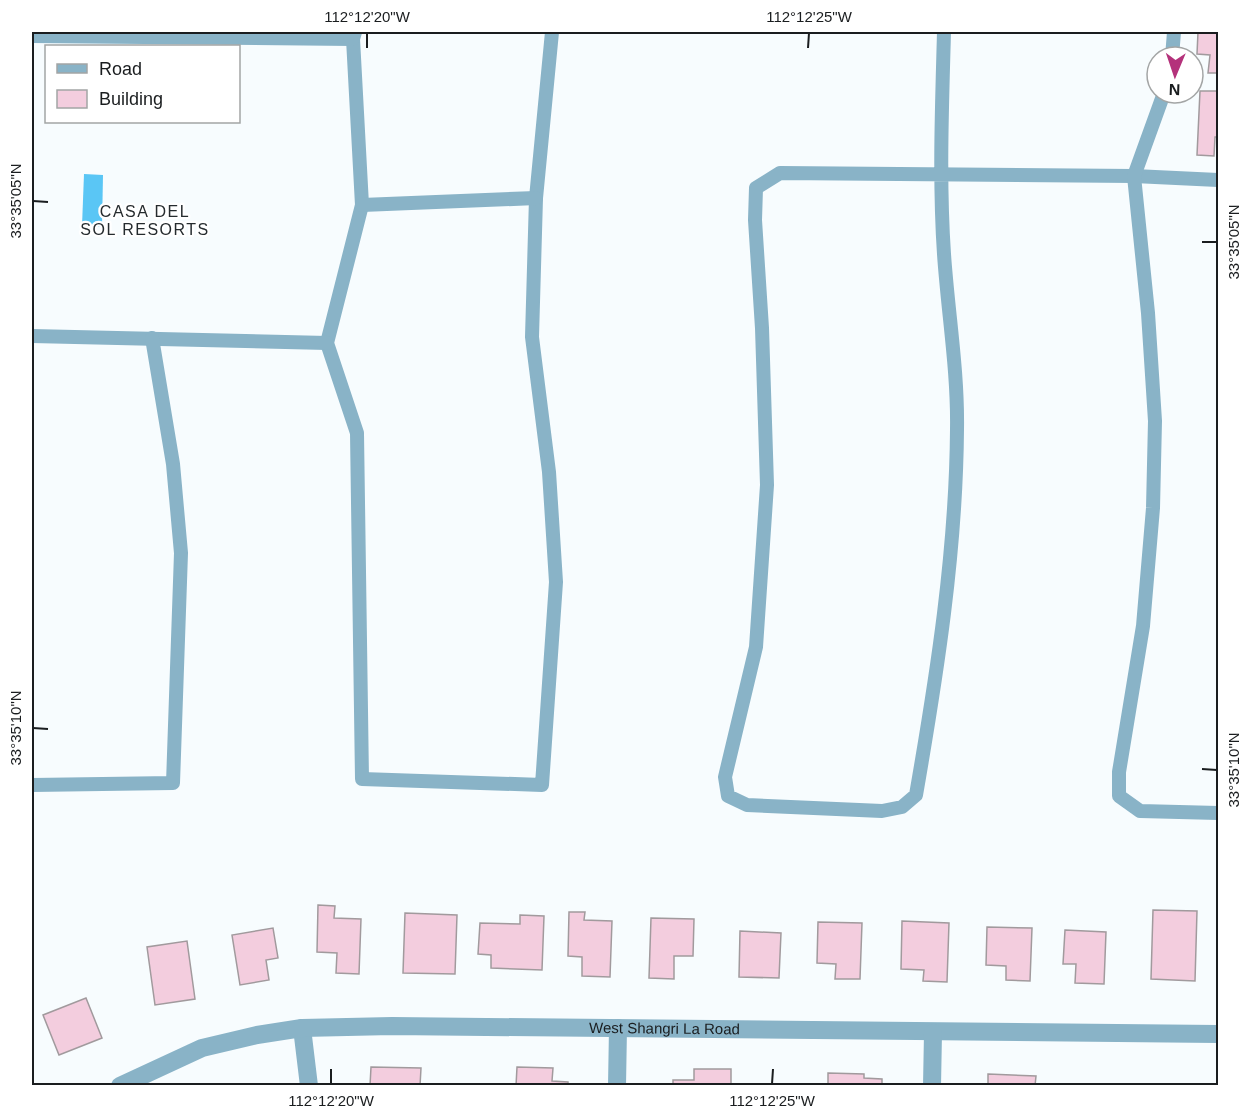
<svg xmlns="http://www.w3.org/2000/svg" width="1250" height="1117" viewBox="0 0 1250 1117" font-family="Helvetica,sans-serif">
	<style>
		.water { fill: #5ac6f5 }
		.building { fill: #f3cdde; stroke: #a19a9d; stroke-width: 1.5 }
		.lines { fill: none; stroke-linecap: round; stroke-linejoin: round }
		.service { stroke: #89b3c7; stroke-width: 14 }
		.minor { stroke: #89b3c7; stroke-width: 18 }
		.ticks { fill: none; stroke: #1a1d1f; stroke-width: 2 }
		.labels { text-anchor: middle; stroke-width: 4.5; stroke-linejoin: round; paint-order: stroke }
		.street-label { font-size: 15px; fill: #1a1d1f; stroke: #fff }
		.neighbourhood-label { font-size: 16px; letter-spacing: 1.5px; fill: #252b2e; stroke: #fff }
		.neatline { fill: none; stroke: #1a1d1f; stroke-width: 2 }
		.ticks-label { font-size: 15px; text-anchor: middle; fill: #1a1d1f }
	</style>
	<rect width="100%" height="100%" fill="#f7fcfe"/>
	<path class="water" d="M 84,174 L 103,175 L 102,227 L 82,226 Z"/>
	<g class="building">
		<path d="M 1198,32 L 1218,32 L 1218,73 L 1208,73 L 1210,55 L 1197,54 Z"/>
		<path d="M 1200,91 L 1217,91 L 1218,137 L 1215,137 L 1214,156 L 1197,155 Z"/>
		<path d="M 318,905 L 335,906 L 334,918 L 361,919 L 359,974 L 336,973 L 337,953 L 317,952 Z"/>
		<path d="M 1153,910 L 1197,911 L 1195,981 L 1151,979 Z"/>
		<path d="M 569,912 L 585,912 L 584,920 L 612,921 L 610,977 L 582,976 L 582,957 L 568,956 Z"/>
		<path d="M 405,913 L 457,915 L 455,974 L 403,973 Z"/>
		<path d="M 520,915 L 544,916 L 542,970 L 491,968 L 491,955 L 478,954 L 480,923 L 520,924 Z"/>
		<path d="M 651,918 L 694,919 L 693,956 L 674,956 L 674,979 L 649,978 Z"/>
		<path d="M 902,921 L 949,923 L 947,982 L 923,981 L 924,970 L 901,969 Z"/>
		<path d="M 818,922 L 862,923 L 860,979 L 835,979 L 836,964 L 817,963 Z"/>
		<path d="M 987,927 L 1032,928 L 1030,981 L 1006,980 L 1006,966 L 986,965 Z"/>
		<path d="M 273,928 L 278,958 L 266,960 L 269,980 L 240,985 L 232,935 Z"/>
		<path d="M 1065,930 L 1106,932 L 1104,984 L 1075,983 L 1076,964 L 1063,964 Z"/>
		<path d="M 740,931 L 781,933 L 779,978 L 739,977 Z"/>
		<path d="M 187,941 L 195,999 L 155,1005 L 147,947 Z"/>
		<path d="M 86,998 L 102,1038 L 59,1055 L 43,1015 Z"/>
		<path d="M 371,1067 L 421,1068 L 420,1086 L 370,1086 Z"/>
		<path d="M 517,1067 L 553,1068 L 552,1081 L 568,1082 L 568,1086 L 516,1086 Z"/>
		<path d="M 694,1069 L 731,1069 L 731,1086 L 673,1086 L 673,1080 L 694,1080 Z"/>
		<path d="M 828,1073 L 864,1074 L 864,1078 L 882,1079 L 882,1086 L 828,1086 Z"/>
		<path d="M 988,1074 L 1036,1076 L 1035,1086 L 988,1086 Z"/>
	</g>
	<g class="lines">
		<g class="service">
			<path d="M 355,32 L 353,39 L 362,205 L 327,343 L 357,433 L 362,779 L 542,785 L 556,582 L 549,472 L 532,337 L 536,198 L 552,32"/>
			<path d="M 944,32 C 942,106 939,180 944,254 C 948,313 958,371 957,430 C 956,553 937,674 916,795 L 902,807 L 882,811 L 747,805 L 728,796 L 725,777 L 756,647 L 767,485 L 762,328 L 755,220 L 756,188 L 780,173 L 1134,176 L 1218,180"/>
			<path d="M 32,36 L 353,39"/>
			<path d="M 1172,57 L 1174,32"/>
			<path d="M 1164,93 L 1134,176 L 1148,313 L 1155,421 L 1153,508 L 1143,626 L 1119,772 L 1119,796 L 1140,811 L 1218,813"/>
			<path d="M 362,205 L 536,198"/>
			<path d="M 32,336 L 327,343"/>
			<path d="M 32,785 L 173,783 L 181,553 L 173,464 L 152,338"/>
		</g>
		<g class="minor">
			<path d="M 302,1028 L 309,1086"/>
			<path id="s1" d="M 120,1086 L 202,1048 L 257,1035 L 302,1028 L 392,1026 L 1218,1034"/>
			<path d="M 617,1086 L 618,1028"/>
			<path d="M 932,1086 L 933,1033"/>
		</g>
	</g>
	<path class="ticks" d="M 367,48 L 367,33M 808,48 L 809,33M 33,201 L 48,202M 1202,242 L 1217,242M 33,728 L 48,729M 1202,769 L 1217,770M 331,1084 L 331,1069M 772,1084 L 773,1069"/>
	<g class="labels">
		<g class="street-label">
			<text dy="5" stroke="none"><textPath href="#s1" startOffset="555">West Shangri La Road</textPath></text>
		</g>
		<g class="neighbourhood-label">
			<text x="145" y="217">CASA DEL<tspan x="145" dy="18">SOL RESORTS</tspan></text>
		</g>
	</g>
	<rect width="1250" height="1117" fill="none" stroke="#ffffff" stroke-width="66"/>
	<rect x="45" y="45" width="195" height="78" fill="#ffffff" stroke="#a3a5a5" stroke-width="1.5"/>
	<rect x="57" y="64" width="30" height="9" fill="#89b3c7" stroke="#a3a5a5" stroke-width="1.5"/>
	<text x="99" y="75" font-size="18" fill="#1a1d1f">Road</text>
	<rect x="57" y="90" width="30" height="18" fill="#f3cdde" stroke="#a3a5a5" stroke-width="1.5"/>
	<text x="99" y="105" font-size="18" fill="#1a1d1f">Building</text>
	<g transform="translate(1175 75) rotate(182)"><circle r="28" fill="#ffffff" stroke="#a3a5a5" stroke-width="1.5"/>
	<path d="M0-4.5L10 22L0 15L-10 22Z" fill="#b4327b"/>
	<text y="-9" font-size="16" font-weight="bold" text-anchor="middle" fill="#1a1d1f">N</text>
	</g>
	<rect x="33" y="33" width="1184" height="1051" class="neatline"/>
	<g class="ticks-label">
		<text x="367" y="22">112°12'20"W</text>
		<text x="809" y="22">112°12'25"W</text>
		<text transform="translate(16 201) rotate(-90)" y="5">33°35'05"N</text>
		<text transform="translate(1234 242) rotate(-90)" y="5">33°35'05"N</text>
		<text transform="translate(16 728) rotate(-90)" y="5">33°35'10"N</text>
		<text transform="translate(1234 770) rotate(-90)" y="5">33°35'10"N</text>
		<text x="331" y="1106">112°12'20"W</text>
		<text x="772" y="1106">112°12'25"W</text>
	</g>
</svg>
